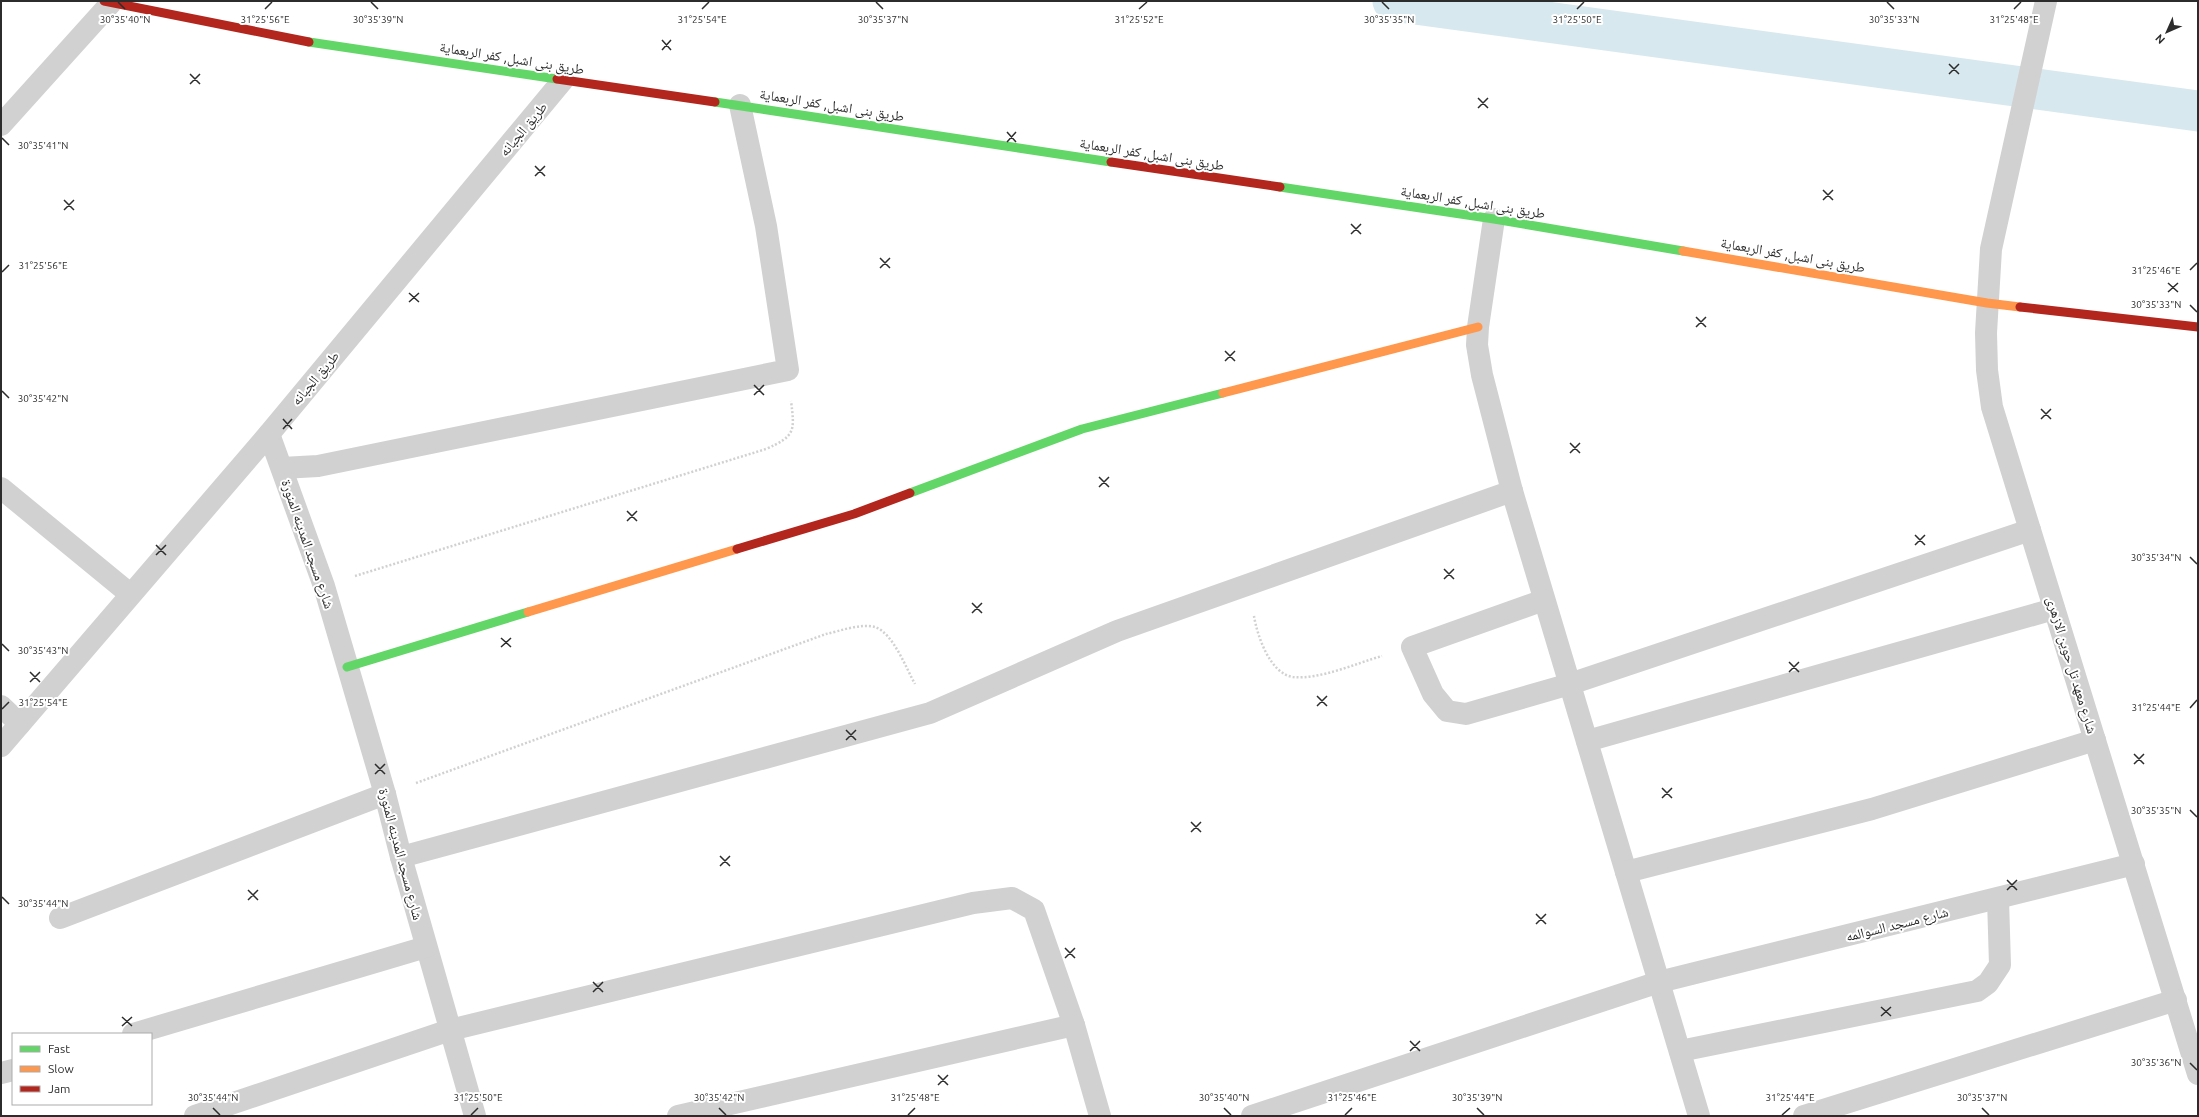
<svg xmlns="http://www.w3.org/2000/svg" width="2199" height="1117" viewBox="0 0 2199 1117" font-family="Ubuntu,'Noto Naskh Arabic',sans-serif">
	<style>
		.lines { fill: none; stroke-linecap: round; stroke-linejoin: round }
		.canal { stroke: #d8e8ef; stroke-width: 41 }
		.path { stroke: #d1d1d1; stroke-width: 2.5; stroke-dasharray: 2 2; stroke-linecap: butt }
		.street { stroke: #d1d1d1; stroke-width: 22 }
		.fast { stroke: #63d668; stroke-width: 9 }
		.slow { stroke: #ff974d; stroke-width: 9 }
		.jam { stroke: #b3261e; stroke-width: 9 }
		.ticks { fill: none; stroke: #2c2c2c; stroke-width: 1.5 }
		.labels { text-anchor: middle; stroke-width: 4; stroke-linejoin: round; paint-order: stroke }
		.street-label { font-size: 14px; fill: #2c2c2c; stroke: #fff }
		.ticks-label { font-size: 10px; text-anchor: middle; fill: #2c2c2c; stroke: #fff; stroke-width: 4; stroke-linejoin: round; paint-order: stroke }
	</style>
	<rect width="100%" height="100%" fill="#fff"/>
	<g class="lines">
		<path class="canal" d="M 1393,1 L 2198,111"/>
		<g class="path">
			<path d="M 355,576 L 766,449 C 795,436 795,432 791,401"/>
			<path d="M 1254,616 C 1257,635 1270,674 1293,677 C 1319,680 1357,663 1382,656"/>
			<path d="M 416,783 L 826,634 C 840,631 861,623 875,627 C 893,633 906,668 915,684"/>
		</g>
		<g class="street">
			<path d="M 2046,1 L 1991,249 L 1986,333 L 1987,370 L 1992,407 L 2198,1074"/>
			<path d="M 1,125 L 111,3"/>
			<path d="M 1494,219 L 1478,327 L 1477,345 L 1482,375 L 1512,491 L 1699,1116"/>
			<path d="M 269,434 L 324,586 L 385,794 L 401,857 L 475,1116"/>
			<path d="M 282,468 L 318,466 L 788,370 L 766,226 L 740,105"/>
			<path d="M 1,488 L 130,594"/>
			<path d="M 1544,600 L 1412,647 L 1433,694 L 1447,711 L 1466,714 L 1570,684 L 2030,530"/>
			<path d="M 1,706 L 20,724"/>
			<path d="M 1587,741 L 2054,609"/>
			<path d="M 1,746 L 269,434 L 563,80"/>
			<path d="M 401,857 L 930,713 L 1117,631 L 1512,491"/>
			<path d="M 1626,872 L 1872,809 L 2095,740"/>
			<path d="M 60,918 L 385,794"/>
			<path d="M 133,1034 L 426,947"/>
			<path d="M 1680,1051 L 1977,991 L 1988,983 L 2000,965 L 1998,899"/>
			<path d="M 1,1073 L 13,1070"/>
			<path d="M 195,1116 L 450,1030 L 973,903 L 1012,898 L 1034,910 L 1074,1025 L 1100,1116"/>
			<path d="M 678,1116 L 1074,1025"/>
			<path d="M 1252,1116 L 1659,982 L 2134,864"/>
			<path d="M 1804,1116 L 2176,1000"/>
		</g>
		<g class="fast">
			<path d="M 309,42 L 557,79"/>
			<path d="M 715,102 L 1111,162"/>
			<path d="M 1280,187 L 1494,219 L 1683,251"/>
			<path d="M 910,493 L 1082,429 L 1223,393"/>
			<path d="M 347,667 L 528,612"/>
		</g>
		<g class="slow">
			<path d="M 1683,251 L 1987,303 L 2020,307"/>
			<path d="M 1223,393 L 1478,327"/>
			<path d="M 528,612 L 737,549"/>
		</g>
		<g class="jam">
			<path d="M 104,1 L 309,42"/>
			<path d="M 557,79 L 715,102"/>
			<path d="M 1111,162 L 1280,187"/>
			<path d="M 2020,307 L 2198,327"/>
			<path d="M 737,549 L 854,514 L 910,493"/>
		</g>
	</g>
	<path class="ticks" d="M 118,2 L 125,9M 371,2 L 378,9M 876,2 L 883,9M 1382,2 L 1389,9M 1887,2 L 1894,9M 265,9 L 272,2M 702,9 L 709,2M 1139,9 L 1147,2M 1577,9 L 1584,2M 2014,9 L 2021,2M 662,40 L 671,50M 662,50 L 671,40M 1949,64 L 1959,74M 190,74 L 200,84M 1949,74 L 1959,64M 190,84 L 200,74M 1478,98 L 1488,108M 1478,108 L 1488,98M 1007,132 L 1016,142M 2,138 L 9,145M 1007,142 L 1016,132M 535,166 L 545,176M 535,176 L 545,166M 1823,190 L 1833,200M 64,200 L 74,210M 1823,200 L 1833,190M 64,210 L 74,200M 1351,224 L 1361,234M 1351,234 L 1361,224M 880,258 L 890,268M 880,268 L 890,258M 2190,270 L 2197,263M 2,272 L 9,265M 2168,283 L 2178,292M 2168,292 L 2178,283M 409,293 L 419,302M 409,302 L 419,293M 2190,305 L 2197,312M 1696,317 L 1706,327M 1696,327 L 1706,317M 1225,351 L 1235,361M 1225,361 L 1235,351M 754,385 L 764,395M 2,391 L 9,398M 754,395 L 764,385M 2041,409 L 2051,419M 283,419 L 292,429M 2041,419 L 2051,409M 283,429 L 292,419M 1570,443 L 1580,453M 1570,453 L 1580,443M 1099,477 L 1109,487M 1099,487 L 1109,477M 627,511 L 637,521M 627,521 L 637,511M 1915,535 L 1925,545M 156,545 L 166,555M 1915,545 L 1925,535M 156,555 L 166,545M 2190,557 L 2197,564M 1444,569 L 1454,579M 1444,579 L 1454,569M 972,603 L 982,613M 972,613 L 982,603M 501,638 L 511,647M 2,644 L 9,651M 501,647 L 511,638M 1789,662 L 1799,672M 30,672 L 40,682M 1789,672 L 1799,662M 30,682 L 40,672M 1317,696 L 1327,706M 1317,706 L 1327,696M 2190,708 L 2197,700M 2,709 L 9,702M 846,730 L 856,740M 846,740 L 856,730M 2134,754 L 2144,764M 375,764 L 385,774M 2134,764 L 2144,754M 375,774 L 385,764M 1662,788 L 1672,798M 1662,798 L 1672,788M 2190,810 L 2197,817M 1191,822 L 1201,832M 1191,832 L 1201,822M 720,856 L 730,866M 720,866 L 730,856M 2007,880 L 2017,890M 248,890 L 258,900M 2007,890 L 2017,880M 2,897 L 9,904M 248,900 L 258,890M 1536,914 L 1546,924M 1536,924 L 1546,914M 1065,948 L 1075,958M 1065,958 L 1075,948M 593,982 L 603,992M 593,992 L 603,982M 1881,1007 L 1891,1016M 1881,1016 L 1891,1007M 122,1017 L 132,1026M 122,1026 L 132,1017M 1410,1041 L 1420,1051M 1410,1051 L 1420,1041M 2190,1063 L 2197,1070M 938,1075 L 948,1085M 938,1085 L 948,1075M 213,1108 L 220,1115M 719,1108 L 726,1115M 1224,1108 L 1231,1115M 1477,1108 L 1484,1115M 1982,1108 L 1989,1115M 471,1115 L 478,1108M 908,1115 L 915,1108M 1345,1115 L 1352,1108M 1782,1115 L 1790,1108"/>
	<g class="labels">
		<g class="street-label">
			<text transform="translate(512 58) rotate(9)" y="5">طريق بنى اشبل, كفر الربعماية</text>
			<text transform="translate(832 105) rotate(9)" y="5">طريق بنى اشبل, كفر الربعماية</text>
			<text transform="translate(523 129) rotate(-50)" y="5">طريق الجبانه</text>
			<text transform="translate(1152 154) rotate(9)" y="5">طريق بنى اشبل, كفر الربعماية</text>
			<text transform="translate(1473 202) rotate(9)" y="5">طريق بنى اشبل, كفر الربعماية</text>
			<text transform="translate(1793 255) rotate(10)" y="5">طريق بنى اشبل, كفر الربعماية</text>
			<text transform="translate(315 378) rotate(-50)" y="5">طريق الجبانه</text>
			<text transform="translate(308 544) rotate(71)" y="5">شارع مسجد المدينه المنورة</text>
			<text transform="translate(2072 665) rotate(73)" y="5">شارع معهد تل حوين الازهرى</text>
			<text transform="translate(401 854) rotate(75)" y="5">شارع مسجد المدينه المنورة</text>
			<text transform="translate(1897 924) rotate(-14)" y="5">شارع مسجد السوالمه</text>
		</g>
	</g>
	<g class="ticks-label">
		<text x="125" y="23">30°35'40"N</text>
		<text x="378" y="23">30°35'39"N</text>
		<text x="265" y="23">31°25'56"E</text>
		<text x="702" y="23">31°25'54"E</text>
		<text x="883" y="23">30°35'37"N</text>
		<text x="1139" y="23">31°25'52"E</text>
		<text x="1389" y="23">30°35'35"N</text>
		<text x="1577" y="23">31°25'50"E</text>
		<text x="1894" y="23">30°35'33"N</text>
		<text x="2014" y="23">31°25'48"E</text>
		<text x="43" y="149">30°35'41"N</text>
		<text x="43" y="269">31°25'56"E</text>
		<text x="2156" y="274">31°25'46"E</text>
		<text x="2156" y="308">30°35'33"N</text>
		<text x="43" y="402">30°35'42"N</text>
		<text x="2156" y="561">30°35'34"N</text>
		<text x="43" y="654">30°35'43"N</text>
		<text x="43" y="706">31°25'54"E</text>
		<text x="2156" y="711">31°25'44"E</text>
		<text x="2156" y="814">30°35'35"N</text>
		<text x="43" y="907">30°35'44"N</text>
		<text x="2156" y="1066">30°35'36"N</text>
		<text x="213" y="1101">30°35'44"N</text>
		<text x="478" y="1101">31°25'50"E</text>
		<text x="719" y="1101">30°35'42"N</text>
		<text x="915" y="1101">31°25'48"E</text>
		<text x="1224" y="1101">30°35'40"N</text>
		<text x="1352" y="1101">31°25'46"E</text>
		<text x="1477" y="1101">30°35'39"N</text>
		<text x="1790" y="1101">31°25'44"E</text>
		<text x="1982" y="1101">30°35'37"N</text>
	</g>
	<rect width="2199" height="1117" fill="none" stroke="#2c2c2c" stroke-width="4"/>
	<rect x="12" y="1033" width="140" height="72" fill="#ffffff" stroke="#ababab"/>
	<rect x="20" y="1046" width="20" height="6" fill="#63d668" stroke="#ababab"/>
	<text x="48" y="1053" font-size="12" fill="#2c2c2c">Fast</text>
	<rect x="20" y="1066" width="20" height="6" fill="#ff974d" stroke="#ababab"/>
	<text x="48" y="1073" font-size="12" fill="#2c2c2c">Slow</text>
	<rect x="20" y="1086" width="20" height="6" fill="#b3261e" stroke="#ababab"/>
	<text x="48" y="1093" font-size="12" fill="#2c2c2c">Jam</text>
	<g transform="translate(2167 32) rotate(225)" stroke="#ffffff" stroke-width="3" paint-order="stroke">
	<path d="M0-3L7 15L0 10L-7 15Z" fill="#2c2c2c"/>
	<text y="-6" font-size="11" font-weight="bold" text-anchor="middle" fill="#2c2c2c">N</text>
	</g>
</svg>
